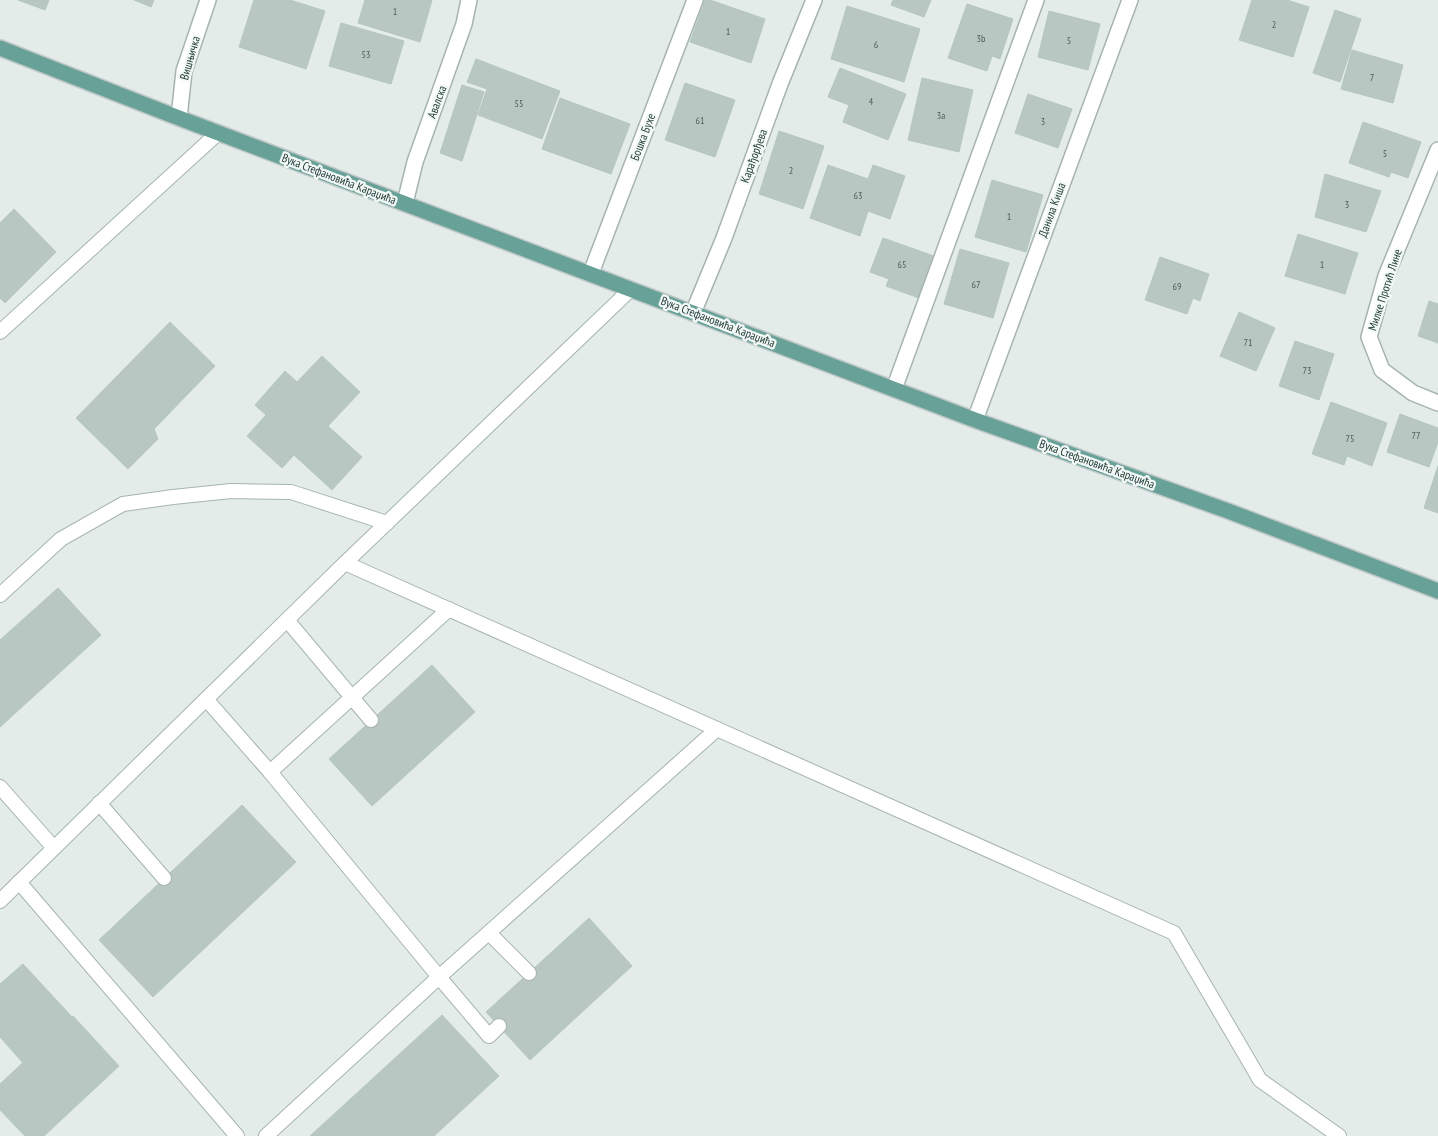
<svg xmlns="http://www.w3.org/2000/svg" width="1438" height="1136" viewBox="0 0 1438 1136" font-family="'PT Sans Narrow',sans-serif">
	<style>
		.building { fill: #b8c7c2; stroke: #b5c6c1 }
		.lines { fill: none; stroke-linecap: round; stroke-linejoin: round }
		.lane-casing { stroke: #a6b4b1; stroke-width: 16 }
		.street-casing { stroke: #a6b4b1; stroke-width: 18 }
		.primary-casing { stroke: #c1c9c8; stroke-width: 18 }
		.lane { stroke: #fff; stroke-width: 14 }
		.street { stroke: #fff; stroke-width: 15 }
		.primary { stroke: #68a198; stroke-width: 15 }
		.labels { text-anchor: middle; stroke-width: 4.5; stroke-linejoin: round; paint-order: stroke }
		.number-label { font-size: 10px; fill: #48605b }
		.street-label { font-size: 12px; fill: #233d39; stroke: #f3f9f6 }
	</style>
	<rect width="100%" height="100%" fill="#e3ece9"/>
	<g class="building">
		<path d="M 18,0 L 49,0 L 45,10 Z"/>
		<path d="M 134,0 L 154,0 L 151,7 Z"/>
		<path d="M 254,0 L 290,0 L 325,11 L 306,69 L 239,47 Z"/>
		<path d="M 365,0 L 432,0 L 420,42 L 358,23 Z"/>
		<path d="M 705,0 L 710,0 L 765,19 L 751,63 L 690,42 Z"/>
		<path d="M 893,0 L 931,0 L 924,17 L 891,5 Z"/>
		<path d="M 1252,0 L 1287,0 L 1309,7 L 1293,57 L 1239,40 Z"/>
		<path d="M 967,4 L 1013,19 L 1000,59 L 992,56 L 987,71 L 948,58 Z"/>
		<path d="M 847,6 L 920,29 L 904,82 L 831,59 Z"/>
		<path d="M 1335,10 L 1361,19 L 1340,82 L 1313,73 Z"/>
		<path d="M 1049,11 L 1100,24 L 1088,70 L 1038,57 Z"/>
		<path d="M 341,23 L 404,41 L 391,84 L 329,66 Z"/>
		<path d="M 1352,50 L 1403,65 L 1393,103 L 1341,89 Z"/>
		<path d="M 476,59 L 560,91 L 542,139 L 478,115 L 487,89 L 467,82 Z"/>
		<path d="M 840,68 L 906,94 L 888,140 L 843,122 L 849,105 L 828,97 Z"/>
		<path d="M 922,78 L 973,90 L 959,152 L 908,140 Z"/>
		<path d="M 685,83 L 735,100 L 715,157 L 665,140 Z"/>
		<path d="M 462,85 L 484,92 L 462,161 L 440,153 Z"/>
		<path d="M 1028,94 L 1072,109 L 1058,148 L 1015,133 Z"/>
		<path d="M 560,98 L 630,124 L 611,174 L 542,149 Z"/>
		<path d="M 1363,122 L 1421,142 L 1408,178 L 1391,172 L 1389,177 L 1349,163 Z"/>
		<path d="M 779,131 L 824,146 L 803,209 L 759,194 Z"/>
		<path d="M 828,165 L 868,179 L 873,165 L 905,176 L 890,219 L 868,211 L 860,236 L 810,218 Z"/>
		<path d="M 1325,174 L 1381,191 L 1366,232 L 1315,217 Z"/>
		<path d="M 992,180 L 1043,195 L 1026,252 L 975,237 Z"/>
		<path d="M 14,209 L 56,252 L 5,303 L 0,298 L 0,223 Z"/>
		<path d="M 1298,234 L 1358,253 L 1345,294 L 1285,276 Z"/>
		<path d="M 883,238 L 934,256 L 919,298 L 886,286 L 889,279 L 870,272 Z"/>
		<path d="M 960,249 L 1009,263 L 993,318 L 944,304 Z"/>
		<path d="M 1160,257 L 1209,274 L 1200,301 L 1193,298 L 1187,314 L 1145,300 Z"/>
		<path d="M 1429,301 L 1438,304 L 1438,343 L 1418,336 Z"/>
		<path d="M 1239,312 L 1275,328 L 1256,371 L 1220,356 Z"/>
		<path d="M 170,322 L 215,366 L 154,429 L 158,439 L 128,469 L 76,418 Z"/>
		<path d="M 1295,341 L 1334,354 L 1319,400 L 1279,386 Z"/>
		<path d="M 322,356 L 360,392 L 328,426 L 362,457 L 332,490 L 294,455 L 282,468 L 247,436 L 266,415 L 255,405 L 285,371 L 297,382 Z"/>
		<path d="M 1331,402 L 1387,423 L 1372,466 L 1347,456 L 1344,465 L 1312,454 Z"/>
		<path d="M 1400,414 L 1438,428 L 1438,442 L 1429,467 L 1387,452 Z"/>
		<path d="M 1438,466 L 1438,513 L 1424,508 Z"/>
		<path d="M 58,588 L 101,635 L 0,727 L 0,640 Z"/>
		<path d="M 432,665 L 475,712 L 372,806 L 329,759 Z"/>
		<path d="M 242,805 L 296,862 L 153,997 L 99,940 Z"/>
		<path d="M 589,918 L 632,966 L 530,1060 L 486,1012 Z"/>
		<path d="M 23,964 L 72,1017 L 23,1063 L 0,1037 L 0,984 Z"/>
		<path d="M 442,1015 L 499,1076 L 434,1136 L 310,1136 Z"/>
		<path d="M 73,1016 L 119,1066 L 44,1136 L 25,1136 L 0,1110 L 0,1084 Z"/>
	</g>
	<g class="lines">
		<defs>
			<g id="lane">
				<path d="M 631,289 L 345,563 L 1174,933 L 1260,1080 L 1339,1136"/>
				<path d="M 0,332 L 218,133"/>
				<path d="M 0,595 L 61,539 L 123,504 L 173,497 L 231,491 L 291,492 L 387,523"/>
				<path d="M 449,609 L 270,772 L 439,977 L 717,729"/>
				<path d="M 287,620 L 371,720"/>
				<path d="M 206,699 L 270,772"/>
				<path d="M 0,787 L 54,848"/>
				<path d="M 99,803 L 164,878"/>
				<path d="M 19,882 L 237,1136"/>
				<path d="M 0,901 L 345,563"/>
				<path d="M 489,933 L 529,973"/>
				<path d="M 266,1136 L 439,977 L 489,1036 L 499,1026"/>
			</g>
			<g id="street">
				<path d="M 179,118 L 184,71 L 208,0"/>
				<path d="M 1438,150 L 1386,276 L 1369,337 L 1382,370 L 1413,393 L 1438,403"/>
				<path d="M 405,203 L 415,162 L 464,24 L 469,0"/>
				<path d="M 591,273 L 695,0"/>
				<path d="M 693,313 L 724,238 L 780,84 L 814,0"/>
				<path d="M 894,389 L 1036,0"/>
				<path d="M 975,420 L 1130,0"/>
			</g>
			<path id="primary" d="M 0,48 L 179,118 L 975,420 L 1228,511 L 1438,591"/>
		</defs>
		<use href="#lane" class="lane-casing"/>
		<use href="#street" class="street-casing"/>
		<use href="#primary" class="primary-casing"/>
		<use href="#lane" class="lane"/>
		<use href="#street" class="street"/>
		<use href="#primary" class="primary"/>
	</g>
	<g class="labels">
		<g class="number-label">
			<text x="395" y="15">1</text>
			<text x="1274" y="28">2</text>
			<text x="728" y="35">1</text>
			<text x="981" y="42">3b</text>
			<text x="1069" y="44">5</text>
			<text x="876" y="48">6</text>
			<text x="366" y="58">53</text>
			<text x="1372" y="81">7</text>
			<text x="871" y="105">4</text>
			<text x="519" y="107">55</text>
			<text x="941" y="119">3a</text>
			<text x="700" y="124">61</text>
			<text x="1043" y="125">3</text>
			<text x="1385" y="157">5</text>
			<text x="791" y="174">2</text>
			<text x="858" y="199">63</text>
			<text x="1347" y="208">3</text>
			<text x="1009" y="220">1</text>
			<text x="902" y="268">65</text>
			<text x="1322" y="268">1</text>
			<text x="976" y="288">67</text>
			<text x="1177" y="290">69</text>
			<text x="1248" y="346">71</text>
			<text x="1307" y="374">73</text>
			<text x="1416" y="439">77</text>
			<text x="1350" y="442">75</text>
		</g>
		<g class="street-label">
			<text transform="translate(190 58) rotate(-74)" y="4">Вишњичка</text>
			<text transform="translate(437 102) rotate(-70)" y="4">Авалска</text>
			<text transform="translate(643 137) rotate(-69)" y="4">Бошка Бухе</text>
			<text transform="translate(754 156) rotate(-70)" y="4">Карађорђева</text>
			<text transform="translate(339 179) rotate(21)" y="4">Вука Стефановића Караџића</text>
			<text transform="translate(1052 210) rotate(-70)" y="4">Данила Киша</text>
			<text transform="translate(1385 290) rotate(-72)" y="4">Милке Протић Лине</text>
			<text transform="translate(718 322) rotate(21)" y="4">Вука Стефановића Караџића</text>
			<text transform="translate(1097 464) rotate(20)" y="4">Вука Стефановића Караџића</text>
		</g>
	</g>
</svg>
